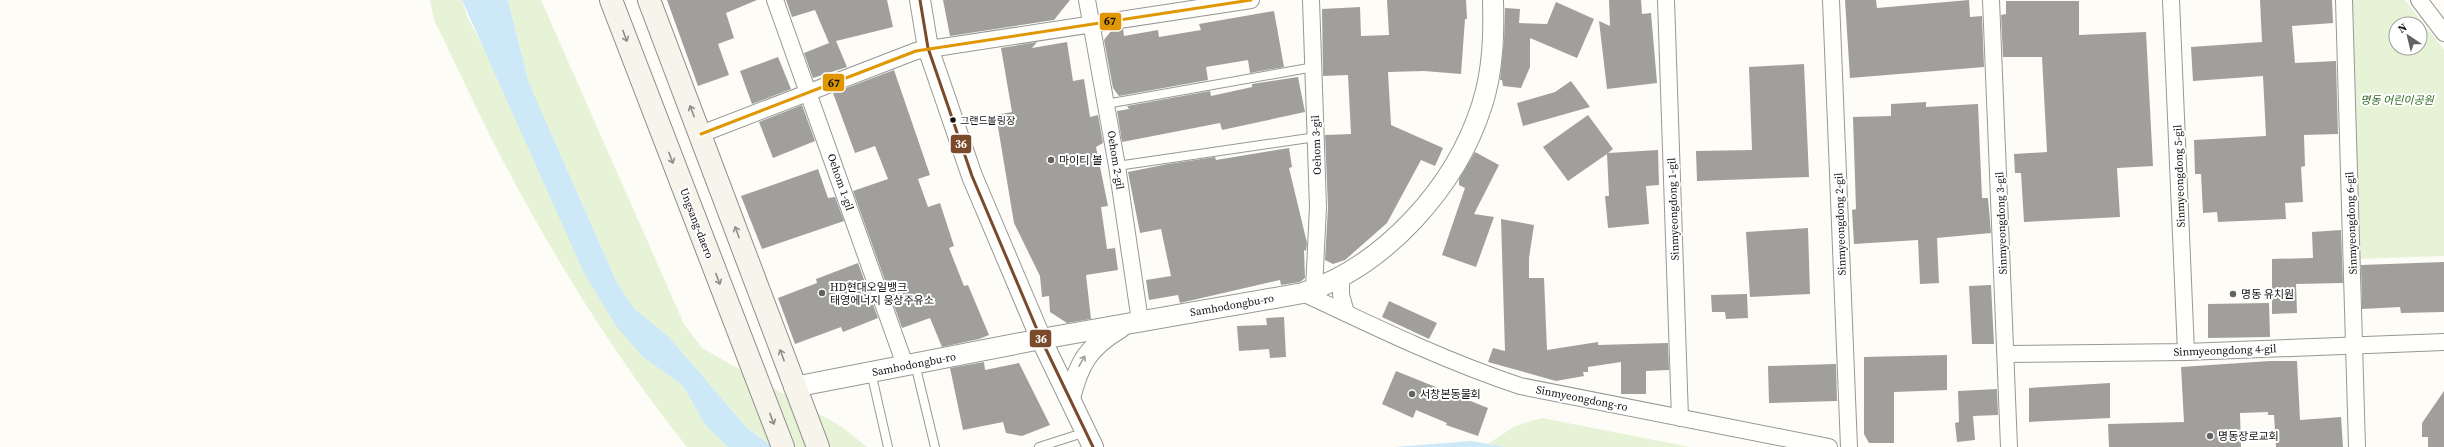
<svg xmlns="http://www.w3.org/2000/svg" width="2444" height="447" viewBox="0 0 2444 447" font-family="'Source Serif 4','Noto Sans KR',serif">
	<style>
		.green { fill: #e7f3d7; fill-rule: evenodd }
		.water { fill: #cde8f7 }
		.building { fill: #a19f9c }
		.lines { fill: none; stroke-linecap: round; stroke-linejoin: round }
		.service-casing { stroke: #979795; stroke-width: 10 }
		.minor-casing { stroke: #979795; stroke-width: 18 }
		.tertiary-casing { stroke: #979795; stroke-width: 22 }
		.secondary-casing { stroke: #8e8d8b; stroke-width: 24 }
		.service { stroke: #fffffe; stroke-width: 8 }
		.minor { stroke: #fffffe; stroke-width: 16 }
		.tertiary { stroke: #fffffe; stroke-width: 20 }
		.secondary { stroke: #f6f4eb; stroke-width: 22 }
		.bus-1-casing { stroke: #fff; stroke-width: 6 }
		.bus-2-casing { stroke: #fff; stroke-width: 6 }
		.bus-1 { stroke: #7a4b2a; stroke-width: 3 }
		.bus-2 { stroke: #e09702; stroke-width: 3 }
		.oneway { stroke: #8f8e89 }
		.oneway2 { stroke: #a0a09f }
		.bus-dot { fill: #111; stroke: #fff; stroke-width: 1.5 }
		.poi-dot { fill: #646362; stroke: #fff; stroke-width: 1.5 }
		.labels { text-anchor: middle; stroke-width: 4; stroke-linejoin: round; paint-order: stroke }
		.bus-label { font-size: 10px; fill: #111; stroke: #fff; text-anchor: start }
		.park-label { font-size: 11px; font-style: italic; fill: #2f6b1f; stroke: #fff }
		.street-label { font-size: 11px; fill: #111; stroke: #fff }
		.poi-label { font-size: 11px; fill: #111; stroke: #fff; text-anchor: start }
		.line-badge { stroke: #fff; stroke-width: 1.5 }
		.badge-label { font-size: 11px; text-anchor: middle; font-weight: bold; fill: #fff }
		.pale-badge-label { font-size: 11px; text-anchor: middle; font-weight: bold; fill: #111 }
	</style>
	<rect width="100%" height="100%" fill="#fdfcf7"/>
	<g class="green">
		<path d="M 430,0 L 462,0 L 467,16 L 642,356 L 683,386 L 706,426 L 728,447 L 687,447 C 616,358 555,260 502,159 C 478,113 457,66 434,20 Z"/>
		<path d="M 508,0 L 541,0 L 684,324 L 702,348 L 842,427 L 867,447 L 773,447 L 747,428 L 668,336 L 635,309 L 617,283 L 529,83 Z"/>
		<path d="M 2348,0 L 2405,0 L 2444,50 L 2444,256 L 2355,259 ZM 2396,24 L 2420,24 L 2420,48 L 2396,48 Z"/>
		<path d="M 1542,418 L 1690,447 L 1507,447 L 1488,444 L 1515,426 Z"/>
	</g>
	<g class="water">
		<path d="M 462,0 L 508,0 L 529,83 L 617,283 L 635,309 L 668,336 L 747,428 L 773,447 L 728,447 L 706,426 L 683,386 L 642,356 L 617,327 L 584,273 Z"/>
		<path d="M 1471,441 L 1507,447 L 1395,447 Z"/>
	</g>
	<g class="building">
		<path d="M 667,0 L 757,0 L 726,13 L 734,38 L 718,44 L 729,75 L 698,86 Z"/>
		<path d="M 786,0 L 887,0 L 893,27 L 836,41 L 847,67 L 813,78 L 804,53 L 829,43 L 815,10 L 792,17 Z"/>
		<path d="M 943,0 L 1070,0 L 1054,20 L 950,36 Z"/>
		<path d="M 1387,0 L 1466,0 L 1467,19 L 1465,19 L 1461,74 L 1424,71 L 1388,72 L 1391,125 L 1443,148 L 1435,166 L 1421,160 L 1387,223 L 1345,260 L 1333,264 L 1325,260 L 1328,207 L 1325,135 L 1351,134 L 1348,75 L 1323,76 L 1322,9 L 1360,7 L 1361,36 L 1389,35 Z"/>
		<path d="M 1609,0 L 1641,0 L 1642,14 L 1651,13 L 1657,83 L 1607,89 L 1599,21 L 1610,26 Z"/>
		<path d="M 1845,0 L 1876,0 L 1877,8 L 1969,0 L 1970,17 L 1982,16 L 1984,67 L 1850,78 Z"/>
		<path d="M 2260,0 L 2332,0 L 2333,23 L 2292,26 L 2295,63 L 2336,61 L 2338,134 L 2304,135 L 2305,166 L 2301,167 L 2303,202 L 2285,203 L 2286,219 L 2218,222 L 2217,212 L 2203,213 L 2201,174 L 2195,174 L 2194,140 L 2266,136 L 2263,76 L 2193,81 L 2191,47 L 2262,42 Z"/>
		<path d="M 2006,1 L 2079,1 L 2079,35 L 2146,32 L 2153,166 L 2117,168 L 2120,217 L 2024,222 L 2021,173 L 2015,173 L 2014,154 L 2047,152 L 2042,57 L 2003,57 L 2001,15 L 2006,14 Z"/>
		<path d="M 1556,2 L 1594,19 L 1577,58 L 1530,38 L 1530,67 L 1521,88 L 1503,86 L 1502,80 L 1500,80 L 1504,40 L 1505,8 L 1520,9 L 1519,23 L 1547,24 Z"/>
		<path d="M 1274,11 L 1284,67 L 1250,73 L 1248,60 L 1206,67 L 1208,80 L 1119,96 L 1113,88 L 1104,40 L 1111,31 L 1123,29 L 1124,36 L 1158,30 L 1159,37 L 1201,30 L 1199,24 Z"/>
		<path d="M 1037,42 L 1032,48 L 1067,42 L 1073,81 L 1084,79 L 1090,117 L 1098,115 L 1103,143 L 1096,147 L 1108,206 L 1101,207 L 1107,249 L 1115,248 L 1118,270 L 1086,275 L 1091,319 L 1067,323 L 1050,312 L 1049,296 L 1042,297 L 1040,276 L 1014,223 L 996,115 L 1012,112 L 1001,48 Z"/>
		<path d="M 778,57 L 791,89 L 752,104 L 740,71 Z"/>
		<path d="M 1804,64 L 1809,177 L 1697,181 L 1696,151 L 1752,150 L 1749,67 Z"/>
		<path d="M 894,70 L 930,175 L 918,179 L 928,207 L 940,203 L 954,246 L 949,248 L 964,286 L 968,285 L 989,335 L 979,339 L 942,347 L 930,318 L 902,328 L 853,191 L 888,179 L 875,146 L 855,153 L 833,93 Z"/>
		<path d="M 1298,77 L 1305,112 L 1222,130 L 1220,123 L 1122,142 L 1117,111 L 1129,109 L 1127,106 L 1210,91 L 1211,96 L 1252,87 L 1252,84 Z"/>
		<path d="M 1571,81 L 1590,107 L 1523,126 L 1517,103 L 1555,92 Z"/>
		<path d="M 1926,102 L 1926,107 L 1978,104 L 1982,198 L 1988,198 L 1991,233 L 1937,238 L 1939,283 L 1920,284 L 1918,240 L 1854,244 L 1852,210 L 1856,209 L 1853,117 L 1891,116 L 1891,104 Z"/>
		<path d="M 802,105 L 815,141 L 773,158 L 759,122 Z"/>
		<path d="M 1588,115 L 1613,149 L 1608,153 L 1658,150 L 1659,185 L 1646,186 L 1649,224 L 1608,228 L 1605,196 L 1609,196 L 1607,154 L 1568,181 L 1543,147 Z"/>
		<path d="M 1289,148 L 1292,167 L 1289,168 L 1307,243 L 1306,251 L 1304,250 L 1305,278 L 1300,282 L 1281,285 L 1280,280 L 1180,303 L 1178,295 L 1149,300 L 1146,280 L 1171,276 L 1161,229 L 1140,233 L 1128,172 L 1168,164 L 1215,157 L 1216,160 Z"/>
		<path d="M 1475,152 L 1499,165 L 1474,214 L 1494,217 L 1476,267 L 1442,255 L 1465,188 L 1459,185 L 1459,179 Z"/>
		<path d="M 818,169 L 828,198 L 835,197 L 844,221 L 762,249 L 741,196 Z"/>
		<path d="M 1501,219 L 1534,225 L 1529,258 L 1529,278 L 1544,278 L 1547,350 L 1598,342 L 1598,345 L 1668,343 L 1669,370 L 1646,371 L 1646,394 L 1621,394 L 1621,362 L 1588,367 L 1588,372 L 1583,372 L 1584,376 L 1556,381 L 1488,362 L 1493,348 L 1505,351 Z"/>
		<path d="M 1808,228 L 1810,294 L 1750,297 L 1746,232 Z"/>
		<path d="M 2341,230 L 2343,283 L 2296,284 L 2297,313 L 2272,314 L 2272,259 L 2313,258 L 2312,232 Z"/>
		<path d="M 2444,262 L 2444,312 L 2401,313 L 2400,307 L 2362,309 L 2361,265 Z"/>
		<path d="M 858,263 L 878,318 L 843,332 L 841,327 L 795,344 L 778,298 L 817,283 L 816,279 Z"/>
		<path d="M 1991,285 L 1994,344 L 1972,344 L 1969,286 Z"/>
		<path d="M 1747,294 L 1748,318 L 1726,319 L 1725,312 L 1712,312 L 1711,295 Z"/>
		<path d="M 1389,301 L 1437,323 L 1429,339 L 1382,317 Z"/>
		<path d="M 2269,303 L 2270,337 L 2208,338 L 2208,304 Z"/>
		<path d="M 1284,317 L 1286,357 L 1270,358 L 1269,349 L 1239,351 L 1237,326 L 1267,325 L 1266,318 Z"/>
		<path d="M 1947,355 L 1947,390 L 1894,392 L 1894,443 L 1869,443 L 1864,434 L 1864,357 Z"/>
		<path d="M 2270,361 L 2297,361 L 2300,420 L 2341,417 L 2343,447 L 2276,447 L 2274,415 L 2268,415 L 2268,412 L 2240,413 L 2241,447 L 2109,447 L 2108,424 L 2184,422 L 2181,367 Z"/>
		<path d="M 984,362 L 985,370 L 1019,363 L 1050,425 L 1022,436 L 1006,433 L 1003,422 L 963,430 L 950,368 Z"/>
		<path d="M 1836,364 L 1837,401 L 1769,403 L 1768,366 Z"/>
		<path d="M 1396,371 L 1488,408 L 1478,436 L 1446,425 L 1447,423 L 1416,410 L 1413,418 L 1382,404 Z"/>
		<path d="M 2110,383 L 2110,418 L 2029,422 L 2029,388 Z"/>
		<path d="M 1997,389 L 1998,415 L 1973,416 L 1975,440 L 1957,442 L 1955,423 L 1959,422 L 1958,391 Z"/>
		<path d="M 2444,391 L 2444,447 L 2428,447 L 2428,437 L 2422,437 L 2422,423 Z"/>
	</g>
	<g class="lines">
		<defs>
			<g id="service">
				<path d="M 1106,104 L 1314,67"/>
				<path d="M 1117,166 L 1316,137"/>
				<path d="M 915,364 L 935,447"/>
				<path d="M 871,372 L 888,447"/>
				<path d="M 1039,447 L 1086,432"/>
			</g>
			<g id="minor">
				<path d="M 775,0 L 905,365"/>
				<path d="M 1087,0 L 1117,166 L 1140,321"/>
				<path d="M 1311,0 L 1318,207 L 1314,289"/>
				<path d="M 1666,0 L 1680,418"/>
				<path d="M 1831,0 L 1849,447"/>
				<path d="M 1991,0 L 2009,447"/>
				<path d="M 2171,0 L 2186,352"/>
				<path d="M 2344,0 L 2357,447"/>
				<path d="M 2419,0 L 2444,33"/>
				<path d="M 701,134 L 916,51 L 1251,0"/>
				<path d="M 1341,278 L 1341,295 L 1346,313"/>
				<path d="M 1303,293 C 1375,327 1445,361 1520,386 L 1829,447"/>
				<path d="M 2006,354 L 2186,352 L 2444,342"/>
			</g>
			<g id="tertiary">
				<path d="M 920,0 L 928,48 L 972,176 L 1041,339 L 1093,447"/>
				<path d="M 794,387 L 1041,339 L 1303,293 C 1385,266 1456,187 1482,105 C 1493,71 1494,35 1493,0"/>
				<path d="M 1070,398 C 1079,363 1088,347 1120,328"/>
			</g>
			<g id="secondary">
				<path d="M 611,0 L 783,447"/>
				<path d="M 649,0 L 818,447"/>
			</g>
		</defs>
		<use href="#service" class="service-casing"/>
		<use href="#minor" class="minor-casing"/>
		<use href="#tertiary" class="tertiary-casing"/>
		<use href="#secondary" class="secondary-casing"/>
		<use href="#service" class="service"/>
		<use href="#minor" class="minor"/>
		<use href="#tertiary" class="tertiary"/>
		<use href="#secondary" class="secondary"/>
		<defs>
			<path id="bus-1" d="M 920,0 L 928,48 L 972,176 L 1041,339 L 1093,447"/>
			<path id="bus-2" d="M 701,134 L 916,51 L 1251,0"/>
		</defs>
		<use href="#bus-1" class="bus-1-casing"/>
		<use href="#bus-2" class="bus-2-casing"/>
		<use href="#bus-1" class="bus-1"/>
		<use href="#bus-2" class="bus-2"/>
	</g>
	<defs><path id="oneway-shaft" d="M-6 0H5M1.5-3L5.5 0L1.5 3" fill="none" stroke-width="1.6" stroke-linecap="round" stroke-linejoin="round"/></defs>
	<g class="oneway">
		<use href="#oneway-shaft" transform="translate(625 36) rotate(69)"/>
		<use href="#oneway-shaft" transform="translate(692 111) rotate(-111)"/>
		<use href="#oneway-shaft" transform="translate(671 158) rotate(69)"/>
		<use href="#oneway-shaft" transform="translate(737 232) rotate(-110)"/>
		<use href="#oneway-shaft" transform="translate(718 279) rotate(69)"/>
		<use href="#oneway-shaft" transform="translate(782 355) rotate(-110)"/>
		<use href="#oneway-shaft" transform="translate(772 419) rotate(69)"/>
	</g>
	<use class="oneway2" href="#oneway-shaft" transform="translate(1082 361) rotate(-60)"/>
	<circle class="bus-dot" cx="953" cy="120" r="3.5"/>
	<g class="poi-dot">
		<circle cx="1051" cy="160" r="4"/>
		<circle cx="822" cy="293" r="4"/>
		<circle cx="2233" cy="294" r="4"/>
		<circle cx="1412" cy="394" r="4"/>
		<circle cx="2210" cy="436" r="4"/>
	</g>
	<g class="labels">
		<g class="bus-label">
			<text x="960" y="124">그랜드볼링장</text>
		</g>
		<g class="park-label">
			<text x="2397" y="104">명동 어린이공원</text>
		</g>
		<g class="street-label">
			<text transform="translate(1316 145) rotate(-92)" y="4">Oehom 3-gil</text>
			<text transform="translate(1116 160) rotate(81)" y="4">Oehom 2-gil</text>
			<text transform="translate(2179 176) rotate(-92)" y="4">Sinmyeongdong 5-gil</text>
			<text transform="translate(841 182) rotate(71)" y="4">Oehom 1-gil</text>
			<text transform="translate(1673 209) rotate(-92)" y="4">Sinmyeongdong 1-gil</text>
			<text transform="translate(697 223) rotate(69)" y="4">Ungsang-daero</text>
			<text transform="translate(2001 223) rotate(-92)" y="4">Sinmyeongdong 3-gil</text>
			<text transform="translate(2351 223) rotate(-92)" y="4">Sinmyeongdong 6-gil</text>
			<text transform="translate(1840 224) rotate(-92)" y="4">Sinmyeongdong 2-gil</text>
			<text transform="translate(1232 305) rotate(-10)" y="4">Samhodongbu-ro</text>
			<text transform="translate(2225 350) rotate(-2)" y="4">Sinmyeongdong 4-gil</text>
			<text transform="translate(914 364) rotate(-11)" y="4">Samhodongbu-ro</text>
			<text transform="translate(1582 398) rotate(11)" y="4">Sinmyeongdong-ro</text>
		</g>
		<g class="poi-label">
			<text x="1059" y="164">마이티 볼</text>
			<text x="830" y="291">HD현대오일뱅크<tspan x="830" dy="13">태영에너지 웅상주유소</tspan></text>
			<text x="2241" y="298">명동 유치원</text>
			<text x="1420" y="398">서창본동물회</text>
			<text x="2218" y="440">명동장로교회</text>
		</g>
	</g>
	<g class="line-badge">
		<rect x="1099" y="12" width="23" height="19" rx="4" fill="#e09702"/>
		<rect x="822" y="73" width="23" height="19" rx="4" fill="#e09702"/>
		<rect x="950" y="134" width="22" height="20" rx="4" fill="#7a4b2a"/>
		<rect x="1029" y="329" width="23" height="19" rx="4" fill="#7a4b2a"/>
	</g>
	<g class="badge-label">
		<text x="961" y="148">36</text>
		<text x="1041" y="343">36</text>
	</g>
	<g class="pale-badge-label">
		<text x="1110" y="25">67</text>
		<text x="834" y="87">67</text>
	</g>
	<g transform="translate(2408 36) rotate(325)"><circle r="19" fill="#ffffff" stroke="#a0a0a0"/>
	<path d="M0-3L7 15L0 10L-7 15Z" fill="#646362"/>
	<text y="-6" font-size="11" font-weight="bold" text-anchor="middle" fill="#111111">N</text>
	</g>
</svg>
